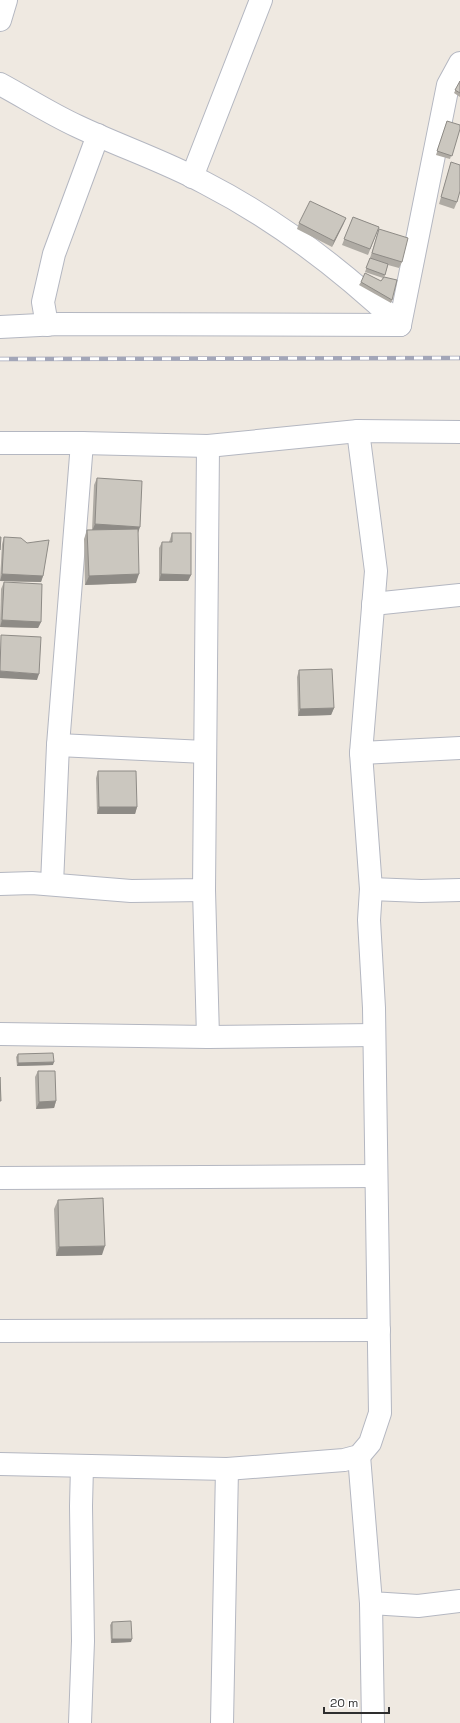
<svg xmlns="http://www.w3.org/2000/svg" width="460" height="1723" viewBox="0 0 460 1723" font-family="'Space Grotesk',sans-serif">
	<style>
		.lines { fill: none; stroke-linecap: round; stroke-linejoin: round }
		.minor-casing { stroke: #b4b7c1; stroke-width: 24 }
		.minor { stroke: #fff; stroke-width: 22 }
		.rail-casing { stroke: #a3a6b8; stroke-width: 4.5 }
		.rail { stroke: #fff; stroke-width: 3; stroke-dasharray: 9; stroke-linecap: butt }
		.wall { fill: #afaba4 }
		.shaded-wall { fill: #8e8b86 }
		.building { fill: #cbc7bf; stroke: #8e8b86 }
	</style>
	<rect width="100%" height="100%" fill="#efe9e1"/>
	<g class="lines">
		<defs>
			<g id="minor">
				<path d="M 0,20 L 6,0"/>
				<path d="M 0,84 C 26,98 51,114 77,126 C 119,146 164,161 205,183 C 277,220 342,270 400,325"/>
				<path d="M 192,177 L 261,0"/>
				<path d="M 47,325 L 43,302 L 54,254 L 98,135"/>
				<path d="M 400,325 L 448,85 L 460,63"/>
				<path d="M 0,327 L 59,324 L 400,325"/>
				<path d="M 0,443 L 82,443 L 208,446 L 358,431 L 460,432"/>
				<path d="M 373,604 L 460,595"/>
				<path d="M 58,745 L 205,752"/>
				<path d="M 361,753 L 460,748"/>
				<path d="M 0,884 L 32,883 L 131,891 L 204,890 L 208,446"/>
				<path d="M 52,884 L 58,745 L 82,443"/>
				<path d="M 371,889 L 421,891 L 460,890"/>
				<path d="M 204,890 L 208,1037"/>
				<path d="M 0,1034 L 208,1037 L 374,1035"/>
				<path d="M 0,1178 L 376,1176"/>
				<path d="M 0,1331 L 379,1330"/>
				<path d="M 359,1456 L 371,1603 L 418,1606 L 460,1601"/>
				<path d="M 0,1464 L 227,1469 L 344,1460 L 359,1456 L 370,1443 L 380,1413 L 374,1008 L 369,920 L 371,889 L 361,753 L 376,571 L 358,431"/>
				<path d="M 371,1603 L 373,1723"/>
				<path d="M 80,1723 L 83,1641 L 81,1506 L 82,1466"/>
				<path d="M 222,1723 L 227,1469"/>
			</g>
		</defs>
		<use href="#minor" class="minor-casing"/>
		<use href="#minor" class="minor"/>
		<defs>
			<path id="rail" d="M 0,359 L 460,358"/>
		</defs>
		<use href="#rail" class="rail-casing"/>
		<use href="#rail" class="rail"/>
	</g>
	<g class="wall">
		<path d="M 460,81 L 460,97 L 454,93 Z"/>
		<path d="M 447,121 L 460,129 L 450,159 L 436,155 Z"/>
		<path d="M 451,162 L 457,202 L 454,209 L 439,204 Z"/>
		<path d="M 353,217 L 379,227 L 368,255 L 342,245 Z"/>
		<path d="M 346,218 L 343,225 L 332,247 L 297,229 L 299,223 Z"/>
		<path d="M 379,229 L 402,262 L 399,268 L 388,265 L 384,278 L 392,300 L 391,303 L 359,285 L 361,282 L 381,281 L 383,278 L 365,272 L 370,258 Z"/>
		<path d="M 97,478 L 138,533 L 136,583 L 85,585 L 84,539 L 87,530 L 92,530 L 94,485 Z"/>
		<path d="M 172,533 L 191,575 L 188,581 L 159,581 L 159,548 L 162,542 L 169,542 Z"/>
		<path d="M 4,537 L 43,576 L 41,582 L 0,581 L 2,544 Z"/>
		<path d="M 4,582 L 41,622 L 38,628 L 0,627 L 1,589 Z"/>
		<path d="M 299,670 L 334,708 L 331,715 L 298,716 L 297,677 Z"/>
		<path d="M 98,771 L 137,807 L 135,814 L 97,814 L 96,778 Z"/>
		<path d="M 18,1054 L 53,1065 L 17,1066 L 16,1057 Z"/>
		<path d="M 38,1071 L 56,1101 L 54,1108 L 36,1109 L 35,1077 Z"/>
		<path d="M 58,1200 L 102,1255 L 56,1256 L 54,1209 Z"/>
		<path d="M 112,1622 L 131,1642 L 111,1643 L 110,1625 Z"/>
	</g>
	<g class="shaded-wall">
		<path d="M 346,218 L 343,225 L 332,247 L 334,241 Z"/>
		<path d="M 95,524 L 140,527 L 138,533 L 92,531 Z"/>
		<path d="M 2,574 L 43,576 L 41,582 L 0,581 Z"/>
		<path d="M 139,574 L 136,583 L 85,585 L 89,576 Z"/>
		<path d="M 161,574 L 191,575 L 188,581 L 159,581 Z"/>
		<path d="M 2,620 L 41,622 L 38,628 L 0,627 Z"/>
		<path d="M 0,671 L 39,674 L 37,680 L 0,678 Z"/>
		<path d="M 334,708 L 331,715 L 298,716 L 300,709 Z"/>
		<path d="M 99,807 L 137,807 L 135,814 L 97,814 Z"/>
		<path d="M 54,1062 L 53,1065 L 17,1066 L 18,1063 Z"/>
		<path d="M 56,1101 L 54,1108 L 36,1109 L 39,1102 Z"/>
		<path d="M 105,1246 L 102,1255 L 56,1256 L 59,1247 Z"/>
		<path d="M 112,1639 L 132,1639 L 131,1642 L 111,1643 Z"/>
	</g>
	<g class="building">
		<path d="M 460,81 L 460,93 L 455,90 Z"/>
		<path d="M 447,121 L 460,125 L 460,129 L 452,156 L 437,151 Z"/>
		<path d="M 451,162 L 460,165 L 460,191 L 457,202 L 441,197 Z"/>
		<path d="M 310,201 L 346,218 L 334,241 L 299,223 Z"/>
		<path d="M 353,217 L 379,227 L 370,249 L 344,239 Z"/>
		<path d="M 379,229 L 408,238 L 402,262 L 372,253 Z"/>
		<path d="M 370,258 L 388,264 L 385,275 L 366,268 Z"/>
		<path d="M 365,273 L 381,281 L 384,277 L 397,280 L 392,300 L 361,282 Z"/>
		<path d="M 97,478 L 142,481 L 140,527 L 95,524 Z"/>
		<path d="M 138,529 L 139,574 L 89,576 L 87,530 Z"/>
		<path d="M 172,533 L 191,533 L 191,575 L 161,574 L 162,542 L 172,542 Z"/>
		<path d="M 0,537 L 1,537 L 0,550 Z"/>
		<path d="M 4,537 L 21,538 L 27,543 L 49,540 L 43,576 L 2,574 Z"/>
		<path d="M 4,582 L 42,584 L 41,622 L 2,620 Z"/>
		<path d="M 1,635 L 41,637 L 39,674 L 0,671 Z"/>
		<path d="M 332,669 L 334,708 L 300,709 L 299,670 Z"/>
		<path d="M 98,771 L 136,771 L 137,807 L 99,807 Z"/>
		<path d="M 53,1053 L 54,1062 L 18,1063 L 18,1054 Z"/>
		<path d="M 38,1071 L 55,1071 L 56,1101 L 39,1102 Z"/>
		<path d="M 0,1077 L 1,1101 L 0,1101 Z"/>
		<path d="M 103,1198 L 105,1246 L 59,1247 L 58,1200 Z"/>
		<path d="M 131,1621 L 132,1639 L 112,1639 L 112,1622 Z"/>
	</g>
	<path d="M324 1707v6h65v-6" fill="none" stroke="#2e2e2e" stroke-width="2"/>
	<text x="330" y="1707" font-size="12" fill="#2e2e2e" stroke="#ffffff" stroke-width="3" paint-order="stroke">20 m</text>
</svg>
